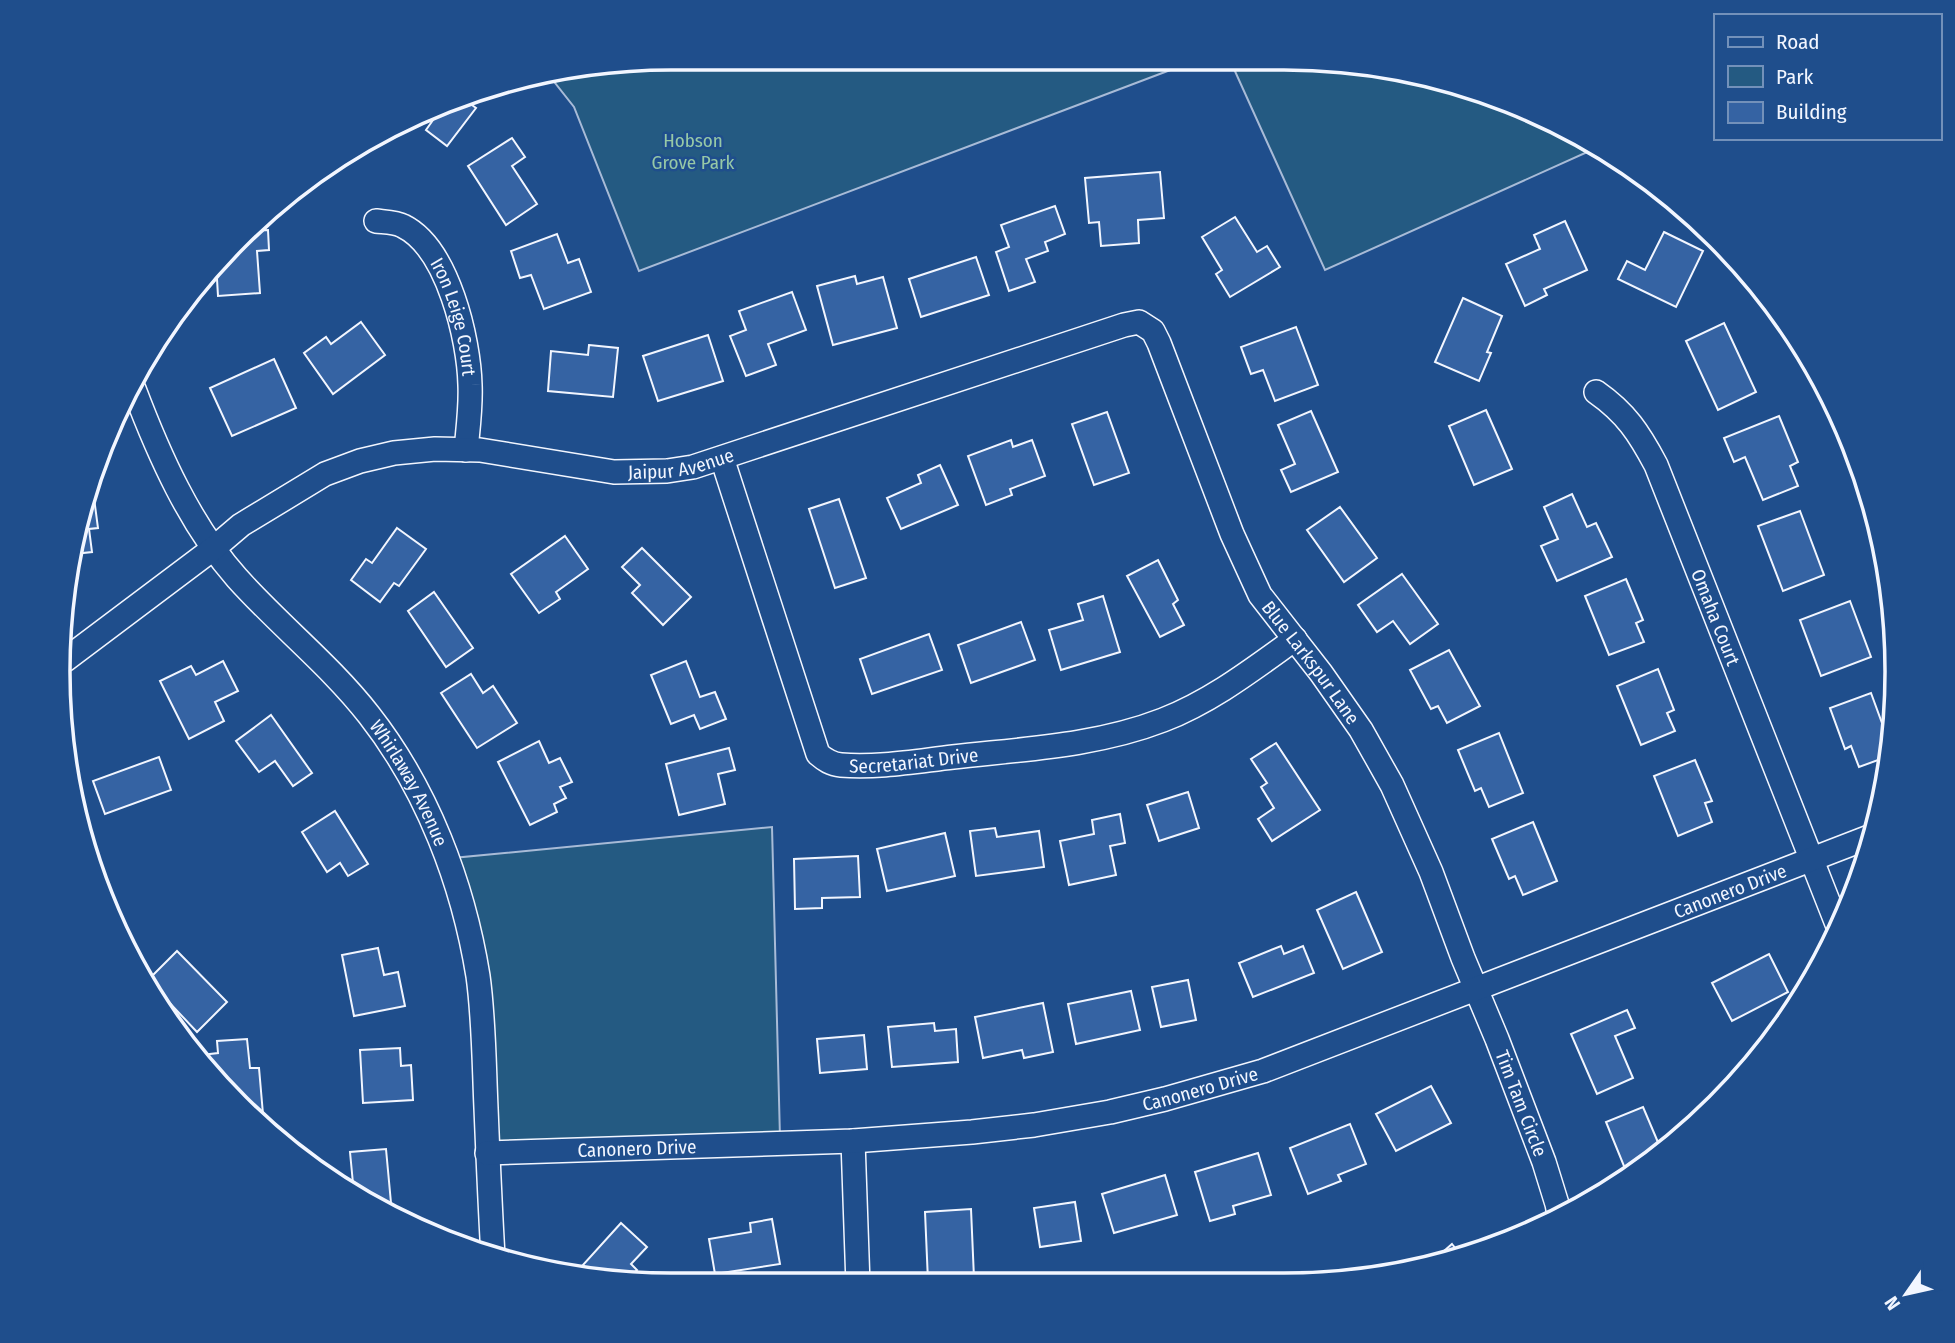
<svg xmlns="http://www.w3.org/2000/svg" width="1955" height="1343" viewBox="0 0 1955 1343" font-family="'Fira Sans Condensed',sans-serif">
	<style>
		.green { fill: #245a82; stroke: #a8bbd7; stroke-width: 2 }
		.building { fill: #3563a3; stroke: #f2f6ff; stroke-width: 2 }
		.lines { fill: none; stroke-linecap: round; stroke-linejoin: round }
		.street-casing { stroke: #f2f6ff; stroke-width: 26 }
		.street { stroke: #1f4e8c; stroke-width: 23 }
		.labels { text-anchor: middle; stroke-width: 5; stroke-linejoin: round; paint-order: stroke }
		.park-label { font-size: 19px; fill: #97c8a6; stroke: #1f4e8c }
		.street-label { font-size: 19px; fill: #f2f6ff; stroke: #1f4e8c }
		.rim { fill: none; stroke: #f2f6ff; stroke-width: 3.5 }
	</style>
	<rect width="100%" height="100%" fill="#1f4e8c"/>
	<g class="green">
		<path d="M 672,58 L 1202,58 L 639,271 L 574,107 L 548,74 Z"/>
		<path d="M 1229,58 L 1284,58 L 1403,69 L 1555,121 L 1594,149 L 1325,270 Z"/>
		<path d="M 772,827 L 780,1138 L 493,1148 L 453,858 Z"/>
	</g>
	<g class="building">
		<path d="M 465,100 L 476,108 L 447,146 L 426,130 L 433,120 L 429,117 Z"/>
		<path d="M 512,138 L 525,157 L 512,166 L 537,204 L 506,225 L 468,166 Z"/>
		<path d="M 1160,172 L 1164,218 L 1138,220 L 1139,243 L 1101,246 L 1099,222 L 1089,223 L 1085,178 Z"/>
		<path d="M 1055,206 L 1065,234 L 1045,242 L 1048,251 L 1026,259 L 1035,282 L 1009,291 L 996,252 L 1009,247 L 1001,225 Z"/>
		<path d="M 1235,217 L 1257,252 L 1267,246 L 1280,267 L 1230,297 L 1216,274 L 1222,270 L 1202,237 Z"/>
		<path d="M 1565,221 L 1587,270 L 1544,289 L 1547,295 L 1525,306 L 1506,264 L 1540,249 L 1534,235 Z"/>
		<path d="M 268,230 L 269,250 L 257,251 L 260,293 L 218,296 L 216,262 L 251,231 Z"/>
		<path d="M 1664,232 L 1703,251 L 1676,307 L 1618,279 L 1627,261 L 1645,270 Z"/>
		<path d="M 557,234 L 568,263 L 579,259 L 591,292 L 544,309 L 531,275 L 520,278 L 511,251 Z"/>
		<path d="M 976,257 L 989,295 L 921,317 L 909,279 Z"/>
		<path d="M 855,276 L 857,284 L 883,277 L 897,328 L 833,345 L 817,286 Z"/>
		<path d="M 792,292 L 806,330 L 768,344 L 776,365 L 746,376 L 730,336 L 746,330 L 739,311 Z"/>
		<path d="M 1463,298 L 1502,316 L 1487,352 L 1491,353 L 1479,381 L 1435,362 Z"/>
		<path d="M 361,322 L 385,355 L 333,394 L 304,353 L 326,337 L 331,344 Z"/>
		<path d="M 1724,323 L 1756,392 L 1718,410 L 1686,341 Z"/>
		<path d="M 1296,327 L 1318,385 L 1275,401 L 1263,370 L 1251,374 L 1241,347 Z"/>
		<path d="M 708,335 L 723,381 L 658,401 L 643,356 Z"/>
		<path d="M 589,345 L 618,348 L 613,397 L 548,391 L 551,351 L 588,355 Z"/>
		<path d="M 274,359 L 296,408 L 232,436 L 210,388 Z"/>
		<path d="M 1486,410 L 1512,469 L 1474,485 L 1449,426 Z"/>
		<path d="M 1311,411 L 1338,472 L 1291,492 L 1281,470 L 1295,464 L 1278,425 Z"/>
		<path d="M 1107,412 L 1129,473 L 1094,485 L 1072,424 Z"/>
		<path d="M 1779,416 L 1798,462 L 1790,466 L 1798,486 L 1763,500 L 1745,457 L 1734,462 L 1724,438 Z"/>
		<path d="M 1011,440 L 1013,447 L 1032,440 L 1045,476 L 1010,489 L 1012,495 L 986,505 L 968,456 Z"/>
		<path d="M 940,465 L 958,505 L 901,529 L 887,498 L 921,483 L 918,475 Z"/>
		<path d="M 92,483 L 98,528 L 89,529 L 92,552 L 73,554 Z"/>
		<path d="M 1572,494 L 1587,527 L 1596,523 L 1612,557 L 1557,581 L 1541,546 L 1558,539 L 1544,507 Z"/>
		<path d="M 839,499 L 866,578 L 835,588 L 809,509 Z"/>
		<path d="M 1340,507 L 1377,558 L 1344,582 L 1307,530 Z"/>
		<path d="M 1800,511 L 1824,575 L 1783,591 L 1758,526 Z"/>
		<path d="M 397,528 L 426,549 L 399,586 L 394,583 L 380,602 L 351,580 L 366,559 L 372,563 Z"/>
		<path d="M 565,536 L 588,569 L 556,592 L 560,599 L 539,613 L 511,574 Z"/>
		<path d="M 642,548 L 691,597 L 663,625 L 632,593 L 640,585 L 622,567 Z"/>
		<path d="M 1158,560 L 1178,600 L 1173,604 L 1184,625 L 1160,637 L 1127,576 Z"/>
		<path d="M 1402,574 L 1438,624 L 1410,644 L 1393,621 L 1377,632 L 1358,605 Z"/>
		<path d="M 1626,579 L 1643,620 L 1636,623 L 1644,642 L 1609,655 L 1585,596 Z"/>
		<path d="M 434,592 L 473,648 L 446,667 L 408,611 Z"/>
		<path d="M 1103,596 L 1120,652 L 1061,670 L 1049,630 L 1083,620 L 1078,604 Z"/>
		<path d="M 1850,601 L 1871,657 L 1821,676 L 1800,620 Z"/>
		<path d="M 1021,622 L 1035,660 L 971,683 L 958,645 Z"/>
		<path d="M 929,634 L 942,670 L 872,694 L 860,659 Z"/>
		<path d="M 1449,650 L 1480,706 L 1447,723 L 1438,706 L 1431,709 L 1410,670 Z"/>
		<path d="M 223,661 L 238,691 L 215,702 L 224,721 L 189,739 L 160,681 L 191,666 L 196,675 Z"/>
		<path d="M 686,661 L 700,697 L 715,692 L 726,719 L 700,729 L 694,715 L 671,724 L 651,675 Z"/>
		<path d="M 1658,669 L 1674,710 L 1667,713 L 1675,731 L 1641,745 L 1617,686 Z"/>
		<path d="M 471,674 L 483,693 L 493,686 L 517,723 L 477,748 L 441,693 Z"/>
		<path d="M 1871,693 L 1890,745 L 1889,756 L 1859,767 L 1851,746 L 1845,749 L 1830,708 Z"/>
		<path d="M 271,715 L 312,773 L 293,786 L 275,761 L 259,772 L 236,741 Z"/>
		<path d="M 1499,733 L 1523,793 L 1489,807 L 1481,788 L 1475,791 L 1458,750 Z"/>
		<path d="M 539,741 L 549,763 L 560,758 L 572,782 L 560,787 L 566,798 L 554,804 L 557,812 L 530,825 L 498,762 Z"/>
		<path d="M 1276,743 L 1320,810 L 1272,841 L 1258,819 L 1274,808 L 1261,787 L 1267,783 L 1251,759 Z"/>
		<path d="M 729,748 L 735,770 L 718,774 L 725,804 L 679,815 L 666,764 Z"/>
		<path d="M 159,757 L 171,790 L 105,814 L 93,781 Z"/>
		<path d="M 1695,760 L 1712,801 L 1705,803 L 1712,822 L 1678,836 L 1654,776 Z"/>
		<path d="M 1188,792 L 1199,828 L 1159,841 L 1147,805 Z"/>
		<path d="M 335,811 L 368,864 L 348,876 L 340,863 L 327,872 L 302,832 Z"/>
		<path d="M 1120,814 L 1125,843 L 1110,846 L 1116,875 L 1069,885 L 1060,841 L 1094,834 L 1092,820 Z"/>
		<path d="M 1533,822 L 1557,881 L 1523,895 L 1515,876 L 1509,879 L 1492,839 Z"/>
		<path d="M 995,828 L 997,837 L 1039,831 L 1044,867 L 976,876 L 970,831 Z"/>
		<path d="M 945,833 L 955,876 L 887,891 L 877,849 Z"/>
		<path d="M 858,856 L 860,897 L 822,898 L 822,908 L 795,909 L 794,859 Z"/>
		<path d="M 1356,892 L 1382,952 L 1343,969 L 1317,910 Z"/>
		<path d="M 1281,946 L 1284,954 L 1303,946 L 1314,973 L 1253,997 L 1239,963 Z"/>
		<path d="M 378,948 L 384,975 L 398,972 L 405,1006 L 354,1016 L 342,955 Z"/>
		<path d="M 177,951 L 227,1002 L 197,1032 L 148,980 Z"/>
		<path d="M 1769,954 L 1788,992 L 1732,1021 L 1712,983 Z"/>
		<path d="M 1188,980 L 1196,1020 L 1161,1027 L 1152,987 Z"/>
		<path d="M 1131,991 L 1140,1030 L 1076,1044 L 1068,1004 Z"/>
		<path d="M 1043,1003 L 1053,1052 L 1024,1058 L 1022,1050 L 983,1058 L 975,1017 Z"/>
		<path d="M 1627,1010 L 1635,1028 L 1615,1036 L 1633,1078 L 1597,1094 L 1571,1034 Z"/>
		<path d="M 934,1023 L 935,1031 L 956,1029 L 958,1062 L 892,1067 L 888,1027 Z"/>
		<path d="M 864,1035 L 867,1069 L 820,1073 L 817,1039 Z"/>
		<path d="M 247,1039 L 250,1068 L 259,1068 L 263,1114 L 249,1115 L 237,1105 L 201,1055 L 218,1053 L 217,1041 Z"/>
		<path d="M 400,1048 L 401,1066 L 411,1065 L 413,1100 L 363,1103 L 360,1050 Z"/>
		<path d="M 1431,1086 L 1451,1123 L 1396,1151 L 1376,1114 Z"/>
		<path d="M 1643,1107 L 1660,1147 L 1626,1171 L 1606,1122 Z"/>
		<path d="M 1350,1124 L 1366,1164 L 1338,1175 L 1341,1181 L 1308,1194 L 1290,1148 Z"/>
		<path d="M 386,1149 L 391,1203 L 372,1204 L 354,1194 L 350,1152 Z"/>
		<path d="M 1258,1153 L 1271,1195 L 1233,1206 L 1235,1214 L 1210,1221 L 1195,1172 Z"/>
		<path d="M 1165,1175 L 1177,1215 L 1114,1233 L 1102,1194 Z"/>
		<path d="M 1075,1202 L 1081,1241 L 1040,1247 L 1034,1208 Z"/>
		<path d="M 971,1209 L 974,1278 L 928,1281 L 925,1212 Z"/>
		<path d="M 772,1219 L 780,1264 L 715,1274 L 709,1239 L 751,1232 L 750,1223 Z"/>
		<path d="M 621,1223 L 647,1247 L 631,1264 L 637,1270 L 627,1281 L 573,1276 Z"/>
		<path d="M 1452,1244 L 1460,1254 L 1428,1265 Z"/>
	</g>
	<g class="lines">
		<defs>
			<g id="street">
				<path id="s1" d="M 376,221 C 384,222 396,222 403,226 C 448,248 469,340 470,385 C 471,407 468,428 466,450"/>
				<path id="s2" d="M 134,389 C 159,455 190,525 237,578 C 280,626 330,665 369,715 C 427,789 463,883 478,976 C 484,1019 484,1064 486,1108 C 488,1157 490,1206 493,1256"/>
				<path id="s3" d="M 1596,392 C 1626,413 1639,433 1656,465 L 1839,929"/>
				<path id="s4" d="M 722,458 L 818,754 C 825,760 831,764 841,765 C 878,768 917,761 953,757 C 1024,749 1096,746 1163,720 C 1212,701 1253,669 1295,639"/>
				<path id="s5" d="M 65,660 L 214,548 L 241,525 L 325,474 L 360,461 L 394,453 L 435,449 L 480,450 L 614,472 L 667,471 L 693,467 L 1124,325 L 1139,322 L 1153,331 L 1159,343 L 1232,534 L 1260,595 L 1321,673 L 1361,730 L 1392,785 L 1431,872 L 1463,958 L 1497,1039 L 1544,1162 L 1557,1204 L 1560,1219"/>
				<path d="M 853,1141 L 858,1285"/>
				<path id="s6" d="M 487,1153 L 853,1141 L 972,1132 L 1034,1125 L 1110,1112 L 1165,1099 L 1263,1071 L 1872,836"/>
			</g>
		</defs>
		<use href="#street" class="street-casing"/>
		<use href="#street" class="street"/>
	</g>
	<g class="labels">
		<g class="park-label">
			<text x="693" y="147">Hobson<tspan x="693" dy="22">Grove Park</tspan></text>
		</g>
		<g class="street-label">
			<text dy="7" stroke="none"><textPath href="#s1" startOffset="136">Iron Leige Court</textPath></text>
			<text dy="7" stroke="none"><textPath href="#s5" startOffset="682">Jaipur Avenue</textPath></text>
			<text dy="7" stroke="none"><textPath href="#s3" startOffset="259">Omaha Court</textPath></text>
			<text dy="7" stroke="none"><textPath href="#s5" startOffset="1549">Blue Larkspur Lane</textPath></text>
			<text dy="7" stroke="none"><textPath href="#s4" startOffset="410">Secretariat Drive</textPath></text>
			<text dy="7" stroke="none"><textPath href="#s2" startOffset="486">Whirlaway Avenue</textPath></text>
			<text dy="7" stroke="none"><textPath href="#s6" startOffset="1284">Canonero Drive</textPath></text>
			<text dy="7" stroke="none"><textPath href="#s6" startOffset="718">Canonero Drive</textPath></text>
			<text dy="7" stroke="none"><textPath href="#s5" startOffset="2040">Tim Tam Circle</textPath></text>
			<text dy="7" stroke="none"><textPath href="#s6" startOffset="150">Canonero Drive</textPath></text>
		</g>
	</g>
	<path d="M0 0H1955V1343H0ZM671 70H1284A601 601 0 0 1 1885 671V672A601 601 0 0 1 1284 1273H671A601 601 0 0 1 70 672V671A601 601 0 0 1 671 70Z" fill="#1f4e8c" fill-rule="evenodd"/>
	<path class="rim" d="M671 70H1284A601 601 0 0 1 1885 671V672A601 601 0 0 1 1284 1273H671A601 601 0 0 1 70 672V671A601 601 0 0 1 671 70Z"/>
	<rect x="1714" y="14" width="228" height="126" fill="#1f4e8c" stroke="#7391ba" stroke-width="2"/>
	<rect x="1728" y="37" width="35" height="10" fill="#1f4e8c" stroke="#7391ba" stroke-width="2"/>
	<text x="1776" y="49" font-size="21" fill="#f2f6ff">Road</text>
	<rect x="1728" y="66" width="35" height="21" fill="#245a82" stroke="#7391ba" stroke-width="2"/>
	<text x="1776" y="84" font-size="21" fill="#f2f6ff">Park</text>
	<rect x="1728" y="102" width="35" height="21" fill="#3563a3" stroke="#7391ba" stroke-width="2"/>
	<text x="1776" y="119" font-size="21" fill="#f2f6ff">Building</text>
	<g transform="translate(1906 1294) rotate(236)" stroke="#1f4e8c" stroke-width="5" paint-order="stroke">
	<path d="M0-5L12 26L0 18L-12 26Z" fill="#f2f6ff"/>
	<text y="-10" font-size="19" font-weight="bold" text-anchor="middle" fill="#f2f6ff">N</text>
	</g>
</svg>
